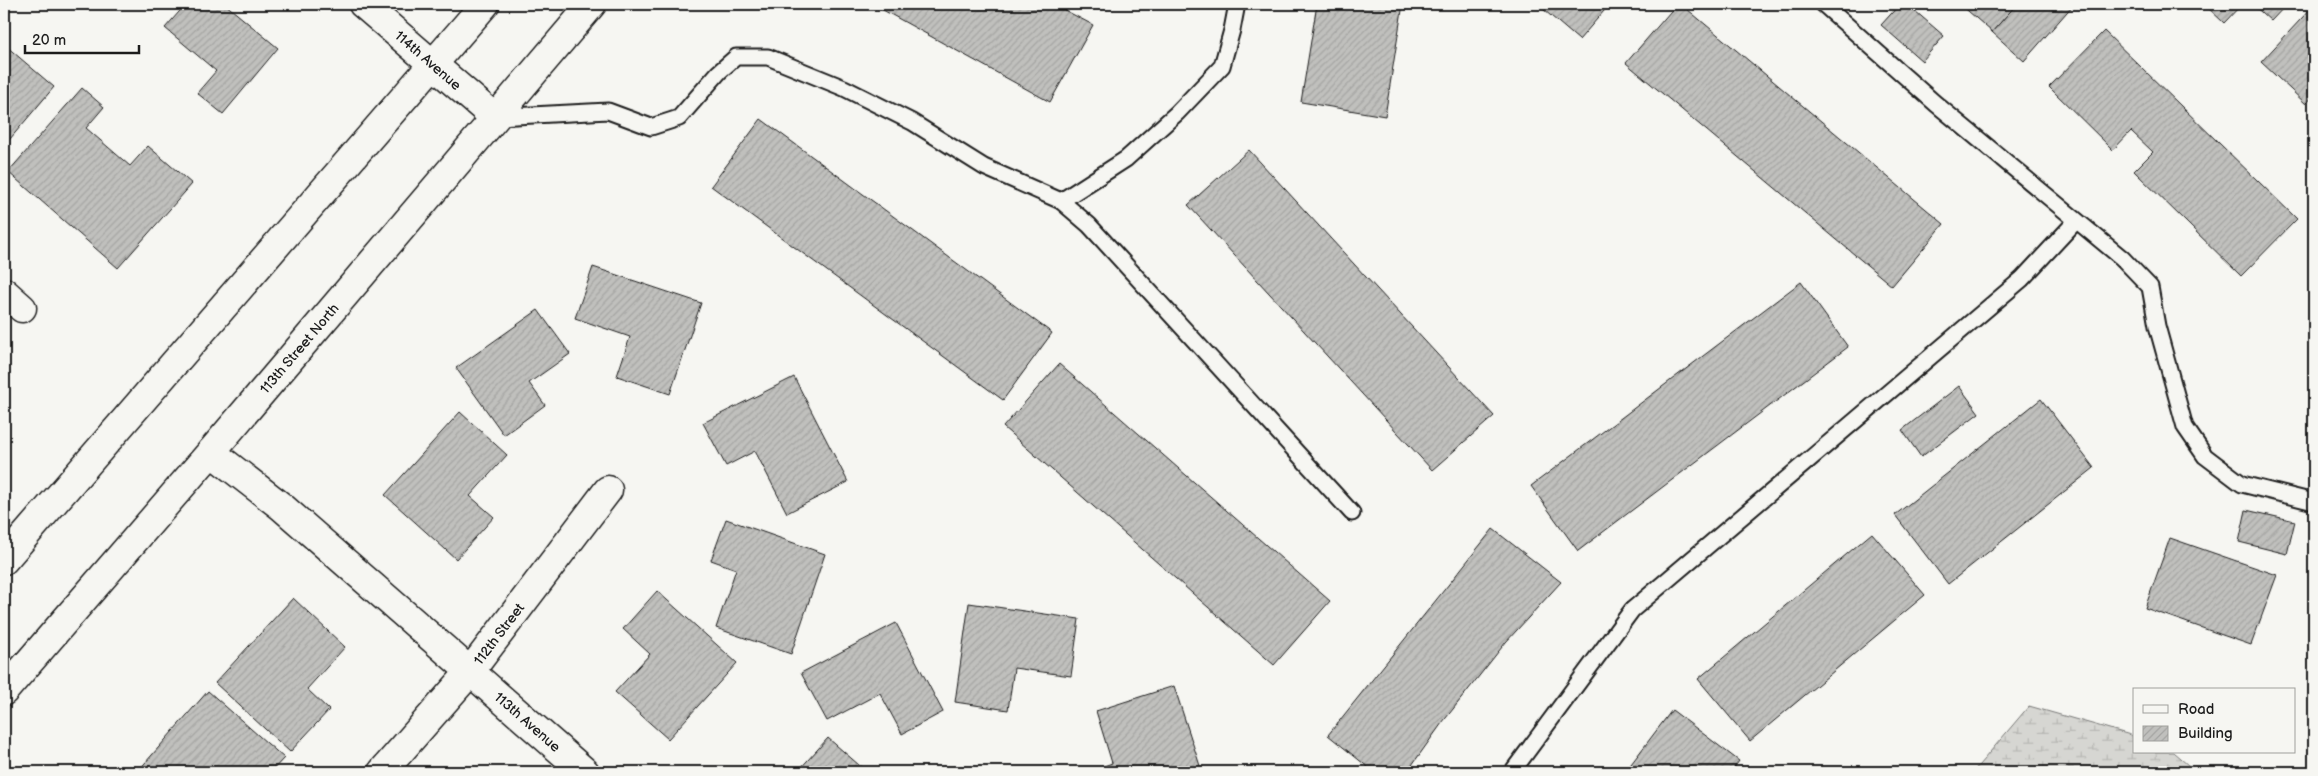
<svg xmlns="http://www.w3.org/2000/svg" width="2318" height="776" viewBox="0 0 2318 776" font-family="'Balsamiq Sans',sans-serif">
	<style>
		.wetland { fill: url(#wetland-marsh); stroke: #797977 }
		.building { fill: url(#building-hatch); stroke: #1c1c1c }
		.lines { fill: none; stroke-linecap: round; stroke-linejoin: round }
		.lane-casing { stroke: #1c1c1c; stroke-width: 19 }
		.street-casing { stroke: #1c1c1c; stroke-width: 31 }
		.secondary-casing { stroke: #1c1c1c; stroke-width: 31 }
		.lane { stroke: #f6f6f2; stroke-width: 15 }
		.street { stroke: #f6f6f2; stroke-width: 28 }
		.secondary { stroke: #f6f6f2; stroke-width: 28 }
		.labels { text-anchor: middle; stroke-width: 4.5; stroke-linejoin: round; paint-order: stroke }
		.street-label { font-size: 14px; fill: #1c1c1c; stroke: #f6f6f2 }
	</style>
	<defs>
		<pattern id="wetland-marsh" width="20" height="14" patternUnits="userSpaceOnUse" patternTransform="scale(1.25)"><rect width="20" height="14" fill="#d6d6d2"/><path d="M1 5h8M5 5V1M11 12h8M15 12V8" fill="none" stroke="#b7b7b4"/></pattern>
		<pattern id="building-hatch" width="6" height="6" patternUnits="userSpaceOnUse" patternTransform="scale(1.25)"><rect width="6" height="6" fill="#c0c0bd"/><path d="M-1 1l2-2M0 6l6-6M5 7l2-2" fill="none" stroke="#a4a4a2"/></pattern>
	</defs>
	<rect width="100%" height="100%" fill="#f6f6f2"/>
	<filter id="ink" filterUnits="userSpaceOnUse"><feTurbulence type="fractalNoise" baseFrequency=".02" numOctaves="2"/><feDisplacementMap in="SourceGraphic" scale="10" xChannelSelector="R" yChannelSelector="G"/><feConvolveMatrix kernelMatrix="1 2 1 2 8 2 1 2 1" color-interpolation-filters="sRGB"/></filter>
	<g filter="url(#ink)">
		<path class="wetland" d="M 2029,706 L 2134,736 L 2134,752 L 2173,752 L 2196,772 L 1973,772 Z"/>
		<g class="building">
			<path d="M 186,4 L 225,4 L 278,48 L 223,114 L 197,93 L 216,71 L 165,28 Z"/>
			<path d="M 872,4 L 1053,4 L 1093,25 L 1050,102 Z"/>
			<path d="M 1317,4 L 1403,4 L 1385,116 L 1301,102 Z"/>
			<path d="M 1537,4 L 1610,4 L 1579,40 Z"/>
			<path d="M 1677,4 L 1681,4 L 1944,224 L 1892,286 L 1626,63 Z"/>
			<path d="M 1900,4 L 1907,4 L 1944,36 L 1922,61 L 1881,25 Z"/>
			<path d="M 1960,4 L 2017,4 L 1992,32 Z"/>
			<path d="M 2017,4 L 2074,4 L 2024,61 L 1992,32 Z"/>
			<path d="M 2204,4 L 2242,4 L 2224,23 Z"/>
			<path d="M 2252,4 L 2287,4 L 2271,21 Z"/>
			<path d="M 2314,5 L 2314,95 L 2306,104 L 2261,62 Z"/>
			<path d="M 2104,31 L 2297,219 L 2241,276 L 2134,171 L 2153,152 L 2131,131 L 2113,150 L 2049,87 Z"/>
			<path d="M 6,46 L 54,87 L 4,146 L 4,48 Z"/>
			<path d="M 82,88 L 104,107 L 86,128 L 130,166 L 148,146 L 192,184 L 118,268 L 8,172 Z"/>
			<path d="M 761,119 L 1052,333 L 1003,400 L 711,186 Z"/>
			<path d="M 1249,150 L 1494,416 L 1432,470 L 1188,205 Z"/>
			<path d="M 593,267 L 701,303 L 670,394 L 617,376 L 630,337 L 575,318 Z"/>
			<path d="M 1801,282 L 1848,347 L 1578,551 L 1531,486 Z"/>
			<path d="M 538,310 L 570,354 L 529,383 L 545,405 L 504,435 L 456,368 Z"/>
			<path d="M 1059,364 L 1330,601 L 1274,665 L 1003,427 Z"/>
			<path d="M 794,377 L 848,482 L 787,513 L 755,451 L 726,466 L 703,423 Z"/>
			<path d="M 1959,386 L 1979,413 L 1921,457 L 1902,430 Z"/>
			<path d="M 2041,399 L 2094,468 L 1948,584 L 1895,515 Z"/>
			<path d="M 460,412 L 507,455 L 470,496 L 494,517 L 456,559 L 385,495 Z"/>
			<path d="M 2246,510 L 2295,521 L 2287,554 L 2239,542 Z"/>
			<path d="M 726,519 L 825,554 L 791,654 L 716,628 L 736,569 L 711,560 Z"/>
			<path d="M 1493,529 L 1561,582 L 1506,642 L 1442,723 L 1407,772 L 1374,772 L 1328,735 Z"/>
			<path d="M 1872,533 L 1925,595 L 1750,741 L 1698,679 Z"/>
			<path d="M 2170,538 L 2277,575 L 2251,645 L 2145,608 Z"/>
			<path d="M 657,591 L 737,663 L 668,739 L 615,692 L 650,654 L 623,629 Z"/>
			<path d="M 293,598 L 345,647 L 307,689 L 329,710 L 290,752 L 215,683 Z"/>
			<path d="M 969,603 L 1079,619 L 1071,676 L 1014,668 L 1008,710 L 955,702 Z"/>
			<path d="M 896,623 L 943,712 L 902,734 L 880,693 L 827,721 L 801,673 Z"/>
			<path d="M 1174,686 L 1202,772 L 1088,772 L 1112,763 L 1096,711 Z"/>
			<path d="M 208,691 L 284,758 L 271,772 L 139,772 L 138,771 Z"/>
			<path d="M 1672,710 L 1739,761 L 1731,772 L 1625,772 Z"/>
			<path d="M 828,738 L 867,772 L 797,772 Z"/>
		</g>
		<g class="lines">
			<defs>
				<g id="lane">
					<path d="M 1823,4 L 1936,104 L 2122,258 L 2150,287 L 2157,326 L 2185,427 L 2205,456 L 2242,484 L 2314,502"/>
					<path d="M 495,117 L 608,111 L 651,127 L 679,118 L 719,72 L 736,57 L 768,57 L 844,88 L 912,122 L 984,167 L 1061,201 L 1089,225 L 1352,513"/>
					<path d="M 1061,201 L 1126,159 L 1177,113 L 1222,66 L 1232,30 L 1237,4"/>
					<path d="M 1512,772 L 1632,610 L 2022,279 L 2076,221"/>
				</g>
				<g id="street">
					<path id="s1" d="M 363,4 L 494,117"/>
					<path d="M 4,292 L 22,308"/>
					<path id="s2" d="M 211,452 L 282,507 L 585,772"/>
					<path id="s3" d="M 382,772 L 469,673 L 608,490"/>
				</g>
				<g id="secondary">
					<path d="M 4,560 L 485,4"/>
					<path id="s4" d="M 4,691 L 211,452 L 592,4"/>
				</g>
			</defs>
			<use href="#lane" class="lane-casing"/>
			<use href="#street" class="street-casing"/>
			<use href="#secondary" class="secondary-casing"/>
			<use href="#lane" class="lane"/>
			<use href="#street" class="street"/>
			<use href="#secondary" class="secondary"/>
		</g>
	</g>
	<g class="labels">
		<g class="street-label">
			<text dy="5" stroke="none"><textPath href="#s1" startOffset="86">114th Avenue</textPath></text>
			<text dy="5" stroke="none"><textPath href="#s4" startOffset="452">113th Street North</textPath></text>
			<text dy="5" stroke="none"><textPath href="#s3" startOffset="181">112th Street</textPath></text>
			<text dy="5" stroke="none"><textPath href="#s2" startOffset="416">113th Avenue</textPath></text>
		</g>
	</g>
	<rect width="2318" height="776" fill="none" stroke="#f6f6f2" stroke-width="20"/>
	<rect x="10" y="10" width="2298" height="756" fill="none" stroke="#1c1c1c" stroke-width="2" filter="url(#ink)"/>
	<rect x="2133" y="688" width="162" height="65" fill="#f6f6f2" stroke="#9f9f9c"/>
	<rect x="2143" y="705" width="25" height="8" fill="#f6f6f2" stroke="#9f9f9c"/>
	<text x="2178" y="714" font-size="15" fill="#1c1c1c">Road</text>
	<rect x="2143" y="726" width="25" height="15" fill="url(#building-hatch)" stroke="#9f9f9c"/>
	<text x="2178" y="738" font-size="15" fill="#1c1c1c">Building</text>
	<path d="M25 45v8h114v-8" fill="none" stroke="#1c1c1c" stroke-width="2.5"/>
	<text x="32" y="45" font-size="15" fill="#1c1c1c" stroke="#f6f6f2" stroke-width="4" paint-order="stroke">20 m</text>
</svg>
